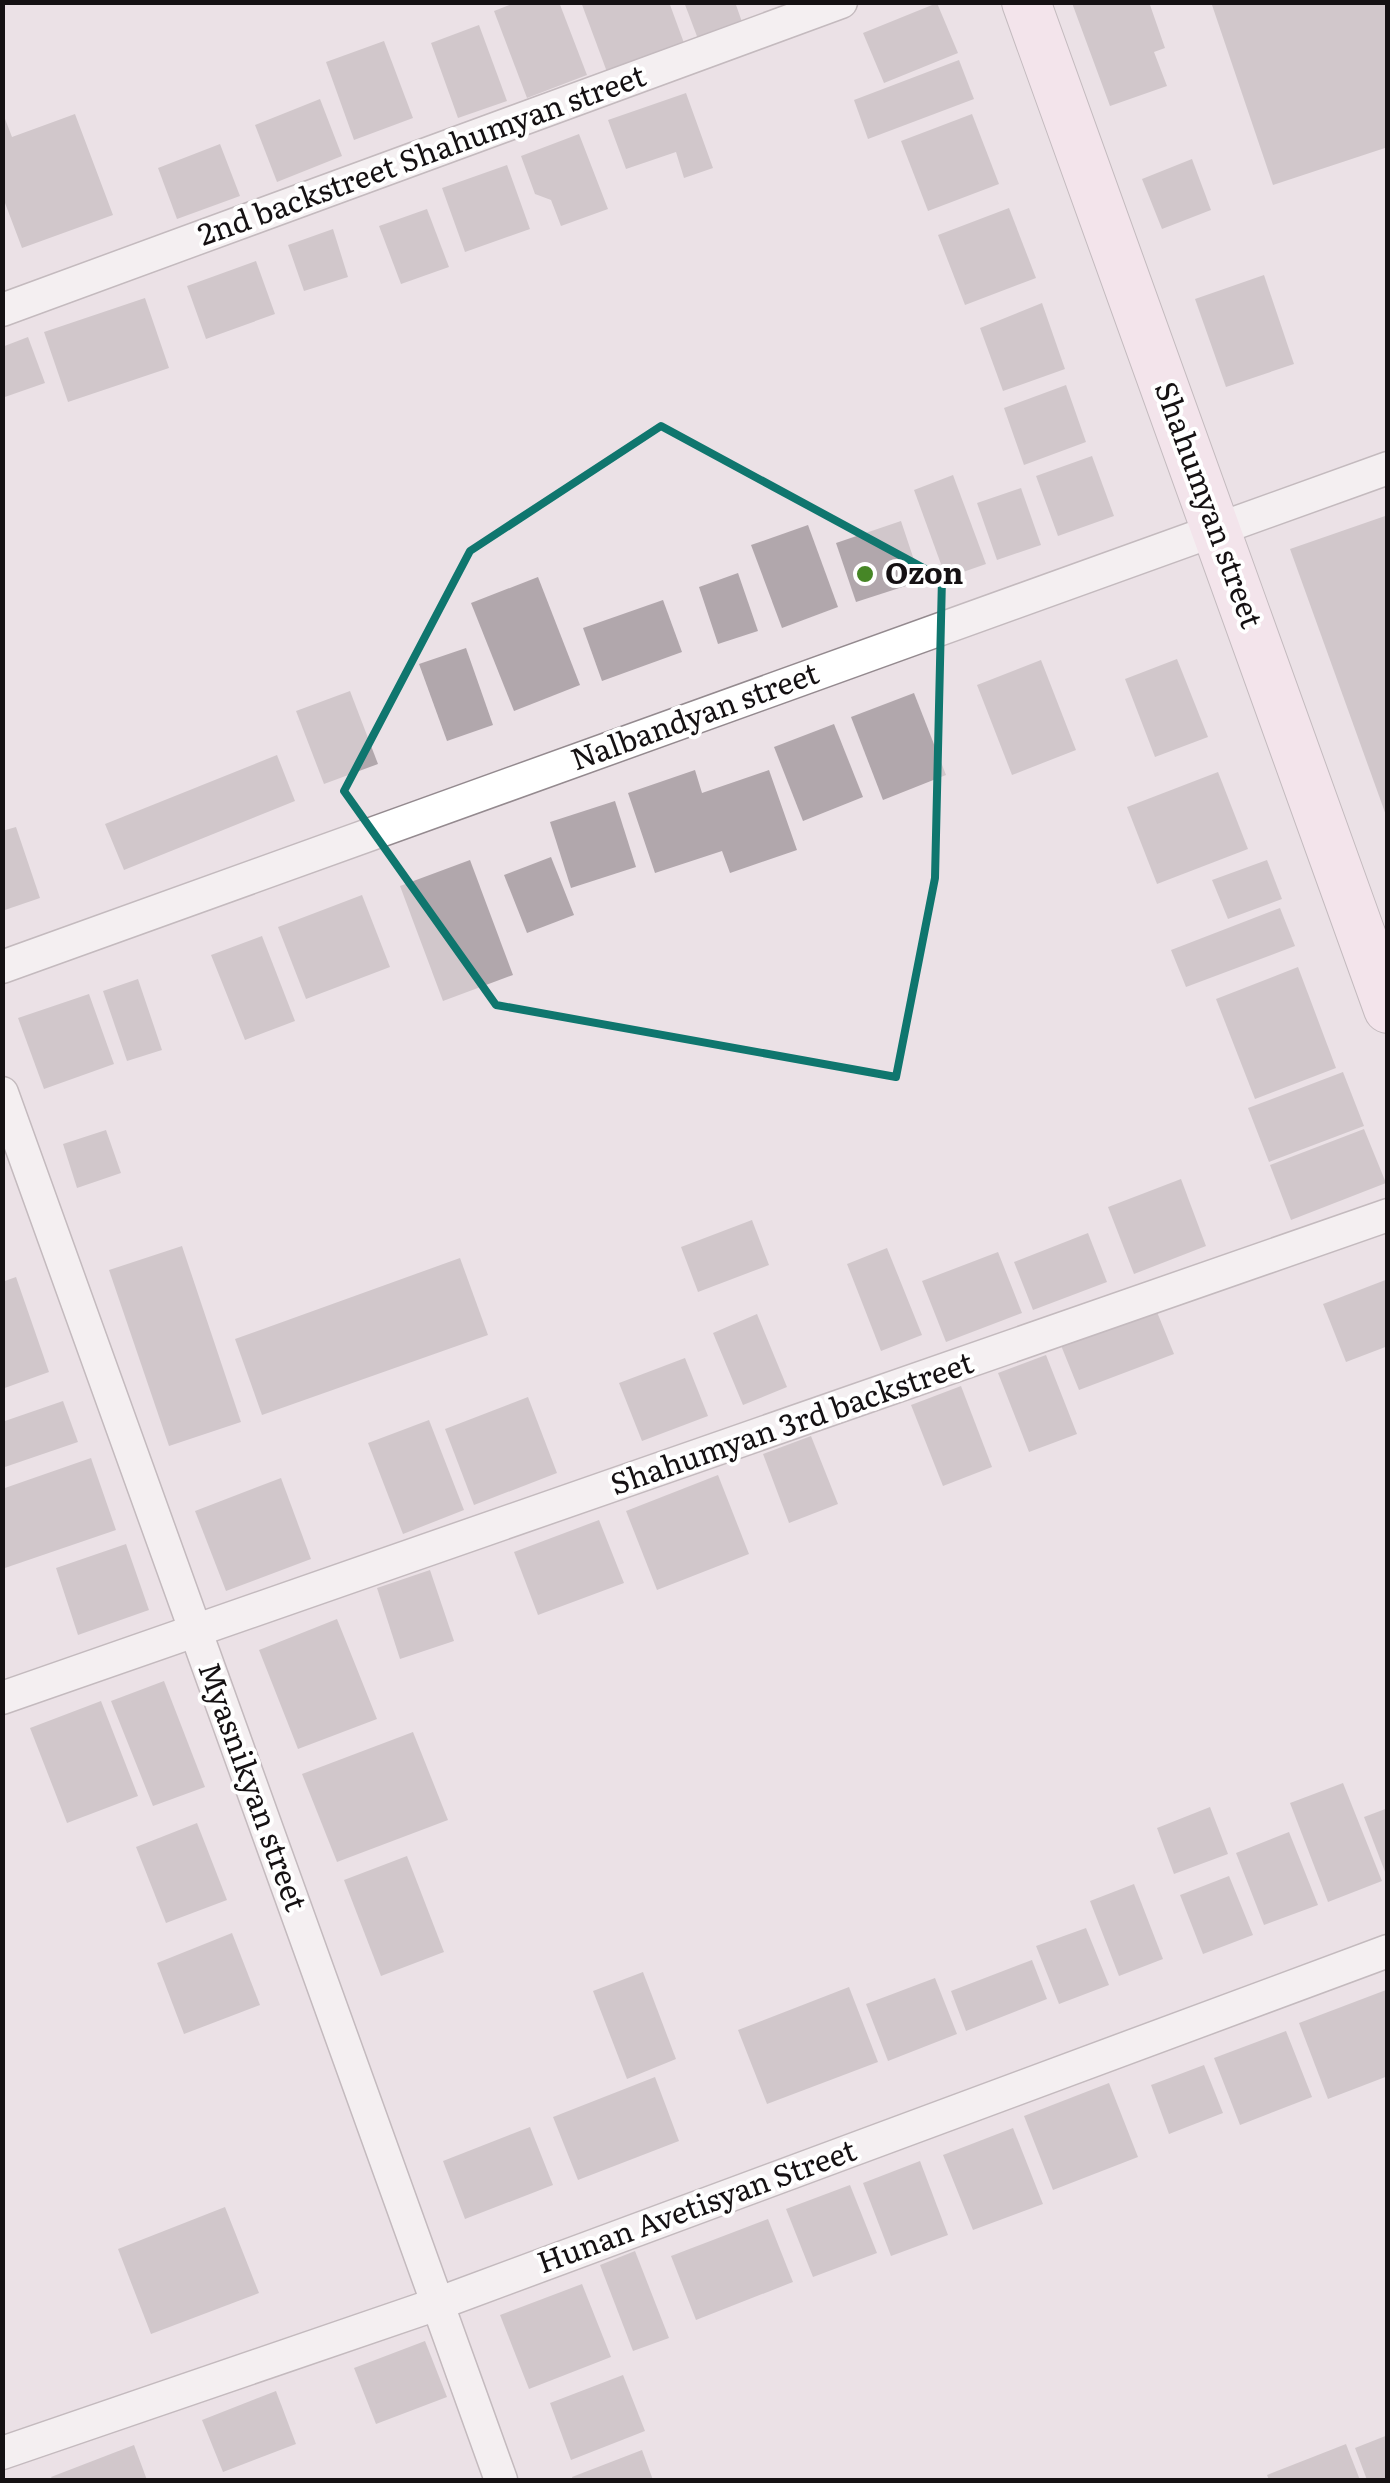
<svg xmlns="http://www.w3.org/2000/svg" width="1390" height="2483" viewBox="0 0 1390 2483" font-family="Literata,serif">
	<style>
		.building { fill: #b1a7ac }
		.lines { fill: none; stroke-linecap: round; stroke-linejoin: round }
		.street-casing { stroke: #948a8f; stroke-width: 35 }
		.secondary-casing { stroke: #948a8f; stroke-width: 50 }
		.street { stroke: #fff; stroke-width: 32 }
		.secondary { stroke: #fce7f2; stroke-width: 48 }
		.marked { fill: none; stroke: #0f766e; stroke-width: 8; stroke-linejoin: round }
		.poi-dot { fill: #468626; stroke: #fff; stroke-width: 4 }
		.labels { text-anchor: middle; stroke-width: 8; stroke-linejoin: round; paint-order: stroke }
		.street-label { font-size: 30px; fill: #151113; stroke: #fff }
		.poi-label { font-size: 30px; font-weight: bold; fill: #151113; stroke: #fff; text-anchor: start }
	</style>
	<rect width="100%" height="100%" fill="#ebe1e6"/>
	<g class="building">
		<path d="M 517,2 L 559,2 L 587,75 L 527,98 L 494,11 Z"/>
		<path d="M 581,2 L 669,2 L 684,43 L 607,72 Z"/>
		<path d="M 684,2 L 735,2 L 742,22 L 698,39 Z"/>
		<path d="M 1149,2 L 1165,48 L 1154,52 L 1167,86 L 1110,106 L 1072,3 Z"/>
		<path d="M 1211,2 L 1388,2 L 1388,147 L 1273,185 Z"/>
		<path d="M 937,3 L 958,53 L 884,83 L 863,33 Z"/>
		<path d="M 479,25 L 507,101 L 458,118 L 431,43 Z"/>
		<path d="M 384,41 L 413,118 L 354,140 L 326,62 Z"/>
		<path d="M 959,60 L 974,99 L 868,139 L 854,100 Z"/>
		<path d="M 686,93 L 713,168 L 684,178 L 676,152 L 626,169 L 608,120 Z"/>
		<path d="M 320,99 L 342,156 L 277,182 L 255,125 Z"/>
		<path d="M 2,111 L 12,137 L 75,114 L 113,215 L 22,248 L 2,195 Z"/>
		<path d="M 972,114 L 999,184 L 928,211 L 901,141 Z"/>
		<path d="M 579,134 L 608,209 L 561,226 L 551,200 L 535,194 L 521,156 Z"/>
		<path d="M 220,144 L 240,196 L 177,219 L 158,168 Z"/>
		<path d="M 1192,159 L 1211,210 L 1162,229 L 1142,179 Z"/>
		<path d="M 507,165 L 530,229 L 465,252 L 442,188 Z"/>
		<path d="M 1009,208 L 1036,278 L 965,305 L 938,235 Z"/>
		<path d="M 427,209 L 449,267 L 401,284 L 379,226 Z"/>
		<path d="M 333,229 L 348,277 L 304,291 L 288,245 Z"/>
		<path d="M 256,261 L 275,314 L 206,339 L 187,286 Z"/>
		<path d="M 1264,275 L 1294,364 L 1226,387 L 1195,299 Z"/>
		<path d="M 145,298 L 169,368 L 68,402 L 44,332 Z"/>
		<path d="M 1042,303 L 1065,369 L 1003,391 L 980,328 Z"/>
		<path d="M 28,337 L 45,383 L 2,398 L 2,347 Z"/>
		<path d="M 1066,385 L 1086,442 L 1024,465 L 1004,408 Z"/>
		<path d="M 1092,456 L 1114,516 L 1058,536 L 1036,476 Z"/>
		<path d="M 953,475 L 986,564 L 946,578 L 914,490 Z"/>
		<path d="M 1021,488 L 1041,545 L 997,560 L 977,503 Z"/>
		<path d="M 1388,515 L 1388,818 L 1387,818 L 1290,549 Z"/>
		<path d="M 901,521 L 921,581 L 856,602 L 836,543 Z"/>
		<path d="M 808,525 L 838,607 L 782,628 L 751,545 Z"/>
		<path d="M 738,573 L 758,631 L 718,644 L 699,587 Z"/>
		<path d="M 538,577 L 580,685 L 514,711 L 471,603 Z"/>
		<path d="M 663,600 L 682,652 L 602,681 L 583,628 Z"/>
		<path d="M 466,648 L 493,725 L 447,741 L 419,664 Z"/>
		<path d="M 1177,659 L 1208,737 L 1155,757 L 1125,679 Z"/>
		<path d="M 1041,660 L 1076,750 L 1012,775 L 977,685 Z"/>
		<path d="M 350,691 L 378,764 L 324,784 L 296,711 Z"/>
		<path d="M 914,693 L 946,775 L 883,800 L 851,717 Z"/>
		<path d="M 834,724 L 863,797 L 803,821 L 774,747 Z"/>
		<path d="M 277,755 L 295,801 L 124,870 L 105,824 Z"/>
		<path d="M 695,770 L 702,793 L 769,770 L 797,850 L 730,873 L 722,851 L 655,873 L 628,793 Z"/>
		<path d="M 1218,772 L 1248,849 L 1157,884 L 1127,807 Z"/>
		<path d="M 615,801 L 636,867 L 571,888 L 550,822 Z"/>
		<path d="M 16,827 L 40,898 L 2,911 L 2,831 Z"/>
		<path d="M 551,857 L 574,915 L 527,933 L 504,875 Z"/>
		<path d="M 470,860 L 513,975 L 443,1001 L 400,886 Z"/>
		<path d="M 1267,860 L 1282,899 L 1228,919 L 1212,880 Z"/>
		<path d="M 362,895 L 390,967 L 306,999 L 278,927 Z"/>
		<path d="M 1280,908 L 1295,946 L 1186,987 L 1171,950 Z"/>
		<path d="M 262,936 L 295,1021 L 245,1040 L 211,955 Z"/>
		<path d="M 1298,967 L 1336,1068 L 1255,1099 L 1216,999 Z"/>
		<path d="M 138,979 L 162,1050 L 127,1061 L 103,991 Z"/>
		<path d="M 89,994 L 114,1064 L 44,1089 L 18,1018 Z"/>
		<path d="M 1343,1072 L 1364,1126 L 1269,1162 L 1248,1108 Z"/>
		<path d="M 1364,1129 L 1386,1183 L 1291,1220 L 1270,1165 Z"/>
		<path d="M 106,1130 L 121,1173 L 77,1188 L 63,1144 Z"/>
		<path d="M 1181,1179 L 1206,1246 L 1134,1274 L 1108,1207 Z"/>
		<path d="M 752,1220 L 769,1265 L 698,1292 L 681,1247 Z"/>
		<path d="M 1088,1233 L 1107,1282 L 1033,1310 L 1014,1262 Z"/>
		<path d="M 182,1246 L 241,1422 L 169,1446 L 109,1270 Z"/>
		<path d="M 887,1248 L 922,1335 L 881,1351 L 847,1264 Z"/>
		<path d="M 998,1252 L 1022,1313 L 946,1342 L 922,1281 Z"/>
		<path d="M 460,1258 L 488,1335 L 262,1415 L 235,1339 Z"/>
		<path d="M 16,1277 L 49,1372 L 2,1389 L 2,1282 Z"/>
		<path d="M 1388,1279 L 1388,1346 L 1346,1362 L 1323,1304 Z"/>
		<path d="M 1155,1307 L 1174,1354 L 1079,1390 L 1060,1343 Z"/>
		<path d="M 757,1314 L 787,1387 L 743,1405 L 713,1333 Z"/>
		<path d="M 1046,1355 L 1077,1434 L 1029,1452 L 998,1373 Z"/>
		<path d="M 685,1358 L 708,1416 L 642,1441 L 619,1383 Z"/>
		<path d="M 961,1386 L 992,1467 L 943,1486 L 911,1405 Z"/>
		<path d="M 528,1397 L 557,1473 L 474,1505 L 445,1429 Z"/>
		<path d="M 63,1401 L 78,1442 L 2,1468 L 2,1422 Z"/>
		<path d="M 429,1420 L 464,1510 L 403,1534 L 368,1443 Z"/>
		<path d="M 811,1436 L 838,1504 L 789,1523 L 763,1454 Z"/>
		<path d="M 91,1458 L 116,1530 L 2,1569 L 2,1489 Z"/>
		<path d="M 718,1475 L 749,1554 L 657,1590 L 626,1511 Z"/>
		<path d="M 281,1478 L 311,1559 L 226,1591 L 195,1511 Z"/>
		<path d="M 599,1520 L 624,1583 L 538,1615 L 514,1552 Z"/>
		<path d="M 126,1544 L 149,1610 L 78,1635 L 56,1568 Z"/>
		<path d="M 430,1570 L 454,1641 L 400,1659 L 377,1588 Z"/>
		<path d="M 337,1619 L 377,1719 L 298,1749 L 259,1650 Z"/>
		<path d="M 164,1681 L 205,1787 L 153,1806 L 111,1701 Z"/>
		<path d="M 101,1701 L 138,1796 L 67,1823 L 30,1728 Z"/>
		<path d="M 413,1732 L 448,1820 L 337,1862 L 302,1774 Z"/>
		<path d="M 1343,1783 L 1382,1881 L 1328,1902 L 1290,1803 Z"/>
		<path d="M 1210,1807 L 1228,1854 L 1174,1874 L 1157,1828 Z"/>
		<path d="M 1388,1808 L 1388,1876 L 1387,1877 L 1364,1817 Z"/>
		<path d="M 197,1823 L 227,1900 L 166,1923 L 136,1847 Z"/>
		<path d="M 1289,1832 L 1318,1905 L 1264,1925 L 1236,1853 Z"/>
		<path d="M 407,1856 L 444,1952 L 381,1976 L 344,1880 Z"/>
		<path d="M 1229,1876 L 1253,1935 L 1203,1954 L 1180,1895 Z"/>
		<path d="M 1134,1884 L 1163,1959 L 1119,1976 L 1090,1901 Z"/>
		<path d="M 1086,1928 L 1109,1985 L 1059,2004 L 1036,1946 Z"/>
		<path d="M 232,1933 L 260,2005 L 184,2034 L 157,1963 Z"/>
		<path d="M 1032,1960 L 1047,1999 L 966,2031 L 951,1991 Z"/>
		<path d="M 643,1972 L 676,2059 L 627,2079 L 593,1991 Z"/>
		<path d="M 935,1978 L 957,2034 L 888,2061 L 866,2004 Z"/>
		<path d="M 849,1987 L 878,2062 L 767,2104 L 738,2030 Z"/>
		<path d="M 1386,1990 L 1388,2076 L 1328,2099 L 1299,2023 Z"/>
		<path d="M 1286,2031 L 1312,2097 L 1240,2125 L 1214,2058 Z"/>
		<path d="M 1204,2065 L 1223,2113 L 1169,2134 L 1151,2085 Z"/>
		<path d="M 655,2077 L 679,2141 L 578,2180 L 553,2117 Z"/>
		<path d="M 1109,2083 L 1138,2157 L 1053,2190 L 1024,2116 Z"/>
		<path d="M 530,2127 L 553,2185 L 465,2219 L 443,2161 Z"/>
		<path d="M 1013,2128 L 1043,2204 L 973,2230 L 943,2155 Z"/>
		<path d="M 920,2161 L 948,2235 L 891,2256 L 863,2183 Z"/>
		<path d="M 850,2185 L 877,2253 L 813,2277 L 786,2209 Z"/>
		<path d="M 225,2207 L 259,2293 L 151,2334 L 118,2249 Z"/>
		<path d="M 768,2219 L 793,2282 L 696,2320 L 671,2256 Z"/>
		<path d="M 635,2251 L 669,2338 L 633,2351 L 600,2265 Z"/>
		<path d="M 582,2284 L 611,2357 L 529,2389 L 500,2315 Z"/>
		<path d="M 425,2341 L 447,2397 L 376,2424 L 354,2368 Z"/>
		<path d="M 623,2375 L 645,2431 L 571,2460 L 550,2403 Z"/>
		<path d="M 276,2391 L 296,2444 L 223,2472 L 202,2420 Z"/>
		<path d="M 1388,2435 L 1388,2480 L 1367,2480 L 1355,2448 Z"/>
		<path d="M 1346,2444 L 1360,2480 L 1269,2480 L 1267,2475 Z"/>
		<path d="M 134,2445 L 147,2480 L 53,2480 L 51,2477 Z"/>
		<path d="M 642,2450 L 653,2480 L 573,2480 L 572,2477 Z"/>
	</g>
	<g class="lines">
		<defs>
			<g id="street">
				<path d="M 2,310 L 841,2"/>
				<path d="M 2,967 L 1388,468"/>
				<path d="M 2,1093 L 501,2480"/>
				<path d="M 2,1698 L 1388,1215"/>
				<path d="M 2,2453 L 437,2304 L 1388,1951"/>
			</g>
			<path id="secondary" d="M 1026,2 L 1388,1009"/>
		</defs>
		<use href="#street" class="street-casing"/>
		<use href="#secondary" class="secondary-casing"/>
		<use href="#street" class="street"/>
		<use href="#secondary" class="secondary"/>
	</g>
	<path d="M0 0H1390V2483H0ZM 661,426 L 942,578 L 935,878 L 896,1077 L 496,1005 L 344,791 L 470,551 Z" fill="#ebe1e6" fill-opacity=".55" fill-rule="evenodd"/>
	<path class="marked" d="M 661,426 L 942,578 L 935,878 L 896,1077 L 496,1005 L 344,791 L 470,551 Z"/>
	<circle class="poi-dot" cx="865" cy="574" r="10"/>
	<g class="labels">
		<g class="street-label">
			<text transform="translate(422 156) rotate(-20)" y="10">2nd backstreet Shahumyan street</text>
			<text transform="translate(1208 505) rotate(70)" y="10">Shahumyan street</text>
			<text transform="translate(695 717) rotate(-20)" y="10">Nalbandyan street</text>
			<text transform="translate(792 1424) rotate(-19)" y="10">Shahumyan 3rd backstreet</text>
			<text transform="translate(252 1787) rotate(70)" y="10">Myasnikyan street</text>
			<text transform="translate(697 2207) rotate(-20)" y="10">Hunan Avetisyan Street</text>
		</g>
		<g class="poi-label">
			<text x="885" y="584">Ozon</text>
		</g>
	</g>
	<rect width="1390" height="2483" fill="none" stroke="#151113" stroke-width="10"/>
</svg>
